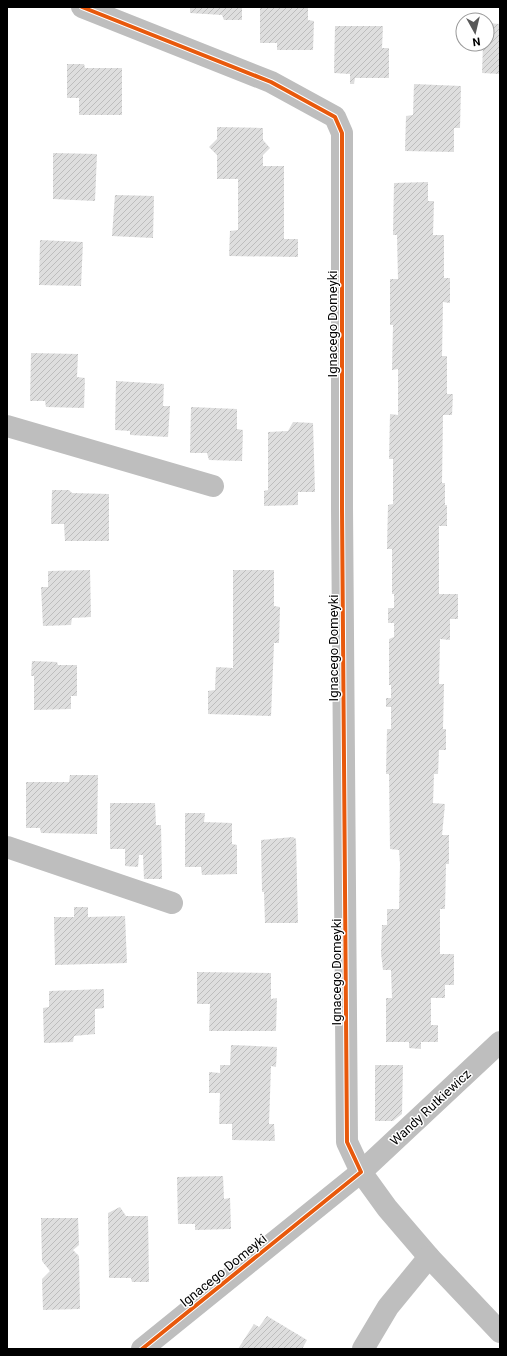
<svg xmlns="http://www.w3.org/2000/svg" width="507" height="1356" viewBox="0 0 507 1356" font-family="Roboto,sans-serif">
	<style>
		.building { fill: url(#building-hatch) }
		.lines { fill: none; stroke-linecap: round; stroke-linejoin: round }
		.minor { stroke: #bebebe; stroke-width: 22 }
		.cycleway-casing { stroke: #fff; stroke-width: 6 }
		.cycleway { stroke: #e8590c; stroke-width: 4 }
		.labels { text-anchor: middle; stroke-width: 3; stroke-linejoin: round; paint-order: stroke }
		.street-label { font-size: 13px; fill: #000; stroke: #fff }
	</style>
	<defs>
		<pattern id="building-hatch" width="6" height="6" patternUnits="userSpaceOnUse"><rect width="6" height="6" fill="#dedede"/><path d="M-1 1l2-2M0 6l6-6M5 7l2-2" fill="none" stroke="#bdbdbd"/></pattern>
	</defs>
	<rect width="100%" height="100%" fill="#fff"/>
	<g class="building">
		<path d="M 190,7 L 242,7 L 242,20 L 224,20 L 222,15 L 190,13 Z"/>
		<path d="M 260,7 L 308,7 L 308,20 L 314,21 L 313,50 L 277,50 L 277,43 L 260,43 Z"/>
		<path d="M 487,23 L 500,24 L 500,74 L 482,73 L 483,44 L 487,44 Z"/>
		<path d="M 335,26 L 383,26 L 382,48 L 389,48 L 389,78 L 355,78 L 354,84 L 350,84 L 350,74 L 334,73 Z"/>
		<path d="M 67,64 L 84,64 L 85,68 L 122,68 L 122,115 L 79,115 L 79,98 L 67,98 Z"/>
		<path d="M 414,84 L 461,86 L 460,128 L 454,128 L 454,152 L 405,151 L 406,116 L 413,115 Z"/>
		<path d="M 217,127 L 263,128 L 263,140 L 270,148 L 263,155 L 263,166 L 284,166 L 284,239 L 298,239 L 298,257 L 229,256 L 230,231 L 238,230 L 238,179 L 217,179 L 217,155 L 209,147 L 217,139 Z"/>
		<path d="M 53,153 L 97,154 L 95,201 L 53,199 Z"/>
		<path d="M 428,182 L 428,201 L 434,201 L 433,235 L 444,235 L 444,278 L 450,278 L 450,303 L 443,302 L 442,356 L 447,356 L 447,394 L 453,394 L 452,415 L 443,415 L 442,483 L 445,483 L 445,505 L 447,505 L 447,526 L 439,526 L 439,594 L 458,594 L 458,619 L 450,619 L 450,640 L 440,639 L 439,684 L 444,684 L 443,729 L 446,729 L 446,750 L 439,750 L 438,774 L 434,774 L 433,803 L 445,804 L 442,835 L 449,835 L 449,864 L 446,864 L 445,909 L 440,909 L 440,954 L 454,954 L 454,985 L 445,985 L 445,998 L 431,998 L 431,1025 L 438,1025 L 438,1042 L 421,1042 L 421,1049 L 409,1048 L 409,1042 L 386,1042 L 386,998 L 392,998 L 391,970 L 383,970 L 381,953 L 382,925 L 387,925 L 387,909 L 399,909 L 400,864 L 399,850 L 390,849 L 389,774 L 386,774 L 387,729 L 391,729 L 391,707 L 386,707 L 386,698 L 391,698 L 391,685 L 389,685 L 389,639 L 394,637 L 394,623 L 388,623 L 388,608 L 394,608 L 394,594 L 392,594 L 392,549 L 387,549 L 388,505 L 393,504 L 393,459 L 389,459 L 390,414 L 398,415 L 398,369 L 392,370 L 393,325 L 390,325 L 390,279 L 398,279 L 397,235 L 393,235 L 394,183 Z"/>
		<path d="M 115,195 L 154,196 L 153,238 L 112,236 Z"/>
		<path d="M 40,240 L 83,242 L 81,286 L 39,285 Z"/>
		<path d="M 31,353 L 78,354 L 77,377 L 85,378 L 84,408 L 46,407 L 45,401 L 30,401 Z"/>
		<path d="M 116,381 L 164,384 L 163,406 L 170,406 L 168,437 L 130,435 L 130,431 L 115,430 Z"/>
		<path d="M 191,407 L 237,409 L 237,429 L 243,430 L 242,461 L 209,460 L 207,453 L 190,453 Z"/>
		<path d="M 293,422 L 313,423 L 315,492 L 298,492 L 298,505 L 264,506 L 264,491 L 268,490 L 268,432 L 288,431 Z"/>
		<path d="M 52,490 L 69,490 L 72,493 L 109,494 L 109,541 L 65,541 L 64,524 L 51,524 Z"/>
		<path d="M 90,570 L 91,617 L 72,618 L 71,625 L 43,626 L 41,587 L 48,587 L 48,571 Z"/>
		<path d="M 233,570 L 274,570 L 274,606 L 280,607 L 279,643 L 274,643 L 271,716 L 208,714 L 208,691 L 215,690 L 216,667 L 233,668 Z"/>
		<path d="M 32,661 L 57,662 L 58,665 L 77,665 L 77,696 L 71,696 L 71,709 L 34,710 L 34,676 L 31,676 Z"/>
		<path d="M 70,775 L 98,775 L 97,834 L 41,833 L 40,828 L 26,828 L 26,782 L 69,782 Z"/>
		<path d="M 110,803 L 155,803 L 156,825 L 161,825 L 162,879 L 144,879 L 143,855 L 139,855 L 138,867 L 125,866 L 125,849 L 110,849 Z"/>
		<path d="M 185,813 L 205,813 L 204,822 L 232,823 L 232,844 L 237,845 L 237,874 L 202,875 L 201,867 L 185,867 Z"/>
		<path d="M 293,837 L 296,839 L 298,923 L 265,923 L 264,892 L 262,892 L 261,840 Z"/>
		<path d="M 74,907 L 88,907 L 88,917 L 125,916 L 127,963 L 55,965 L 54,917 L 74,917 Z"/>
		<path d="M 197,972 L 271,973 L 271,999 L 277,998 L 276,1031 L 209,1031 L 210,1004 L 197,1004 Z"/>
		<path d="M 104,989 L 104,1008 L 95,1009 L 95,1034 L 74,1036 L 73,1042 L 44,1043 L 43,1008 L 49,1007 L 49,991 Z"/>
		<path d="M 231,1045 L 277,1047 L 276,1067 L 271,1066 L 269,1124 L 274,1124 L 275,1141 L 232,1140 L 232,1124 L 219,1124 L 220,1093 L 209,1093 L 209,1072 L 220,1073 L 220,1065 L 230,1065 Z"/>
		<path d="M 375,1065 L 403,1065 L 402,1114 L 393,1121 L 375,1121 Z"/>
		<path d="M 223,1176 L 224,1199 L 230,1198 L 231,1229 L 195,1230 L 195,1224 L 178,1224 L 177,1177 Z"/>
		<path d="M 120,1207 L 126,1216 L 148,1216 L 149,1282 L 132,1282 L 131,1278 L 109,1278 L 108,1213 Z"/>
		<path d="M 41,1218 L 78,1218 L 79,1245 L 73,1250 L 79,1256 L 80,1309 L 43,1310 L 42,1279 L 50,1271 L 42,1261 Z"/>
		<path d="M 267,1316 L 307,1340 L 302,1349 L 238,1349 L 254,1324 L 259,1327 Z"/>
	</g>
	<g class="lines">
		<g class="minor">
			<path d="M 82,7 L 271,82 L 335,117 L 342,133 L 342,508 L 347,1142 L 361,1172 L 142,1349"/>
			<path d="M 7,426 L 213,486"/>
			<path d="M 7,847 L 172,903"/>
			<path d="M 500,1042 L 361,1172 L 387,1208 L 429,1257 L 500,1332"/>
			<path d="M 363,1349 L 388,1307 L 429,1257"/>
		</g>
		<defs>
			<path id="cycleway" d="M 82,7 L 271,82 L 335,117 L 342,133 L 342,508 L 347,1142 L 361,1172 L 142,1349"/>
		</defs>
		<use href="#cycleway" class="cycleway-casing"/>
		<use href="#cycleway" class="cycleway"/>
	</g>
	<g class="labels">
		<g class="street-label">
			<text transform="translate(332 324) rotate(-90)" y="5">Ignacego Domeyki</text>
			<text transform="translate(333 648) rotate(-90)" y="5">Ignacego Domeyki</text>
			<text transform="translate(336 972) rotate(-90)" y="5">Ignacego Domeyki</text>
			<text transform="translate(430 1107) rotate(-43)" y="5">Wandy Rutkiewicz</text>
			<text transform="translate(223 1270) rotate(-39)" y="5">Ignacego Domeyki</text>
		</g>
	</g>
	<rect width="507" height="1356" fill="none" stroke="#000000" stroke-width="16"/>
	<g transform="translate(475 32) rotate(172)"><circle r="19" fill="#ffffff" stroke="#999999"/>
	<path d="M0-3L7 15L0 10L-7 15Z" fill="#595959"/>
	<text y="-6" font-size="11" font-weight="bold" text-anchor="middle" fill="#000000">N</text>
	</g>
</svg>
